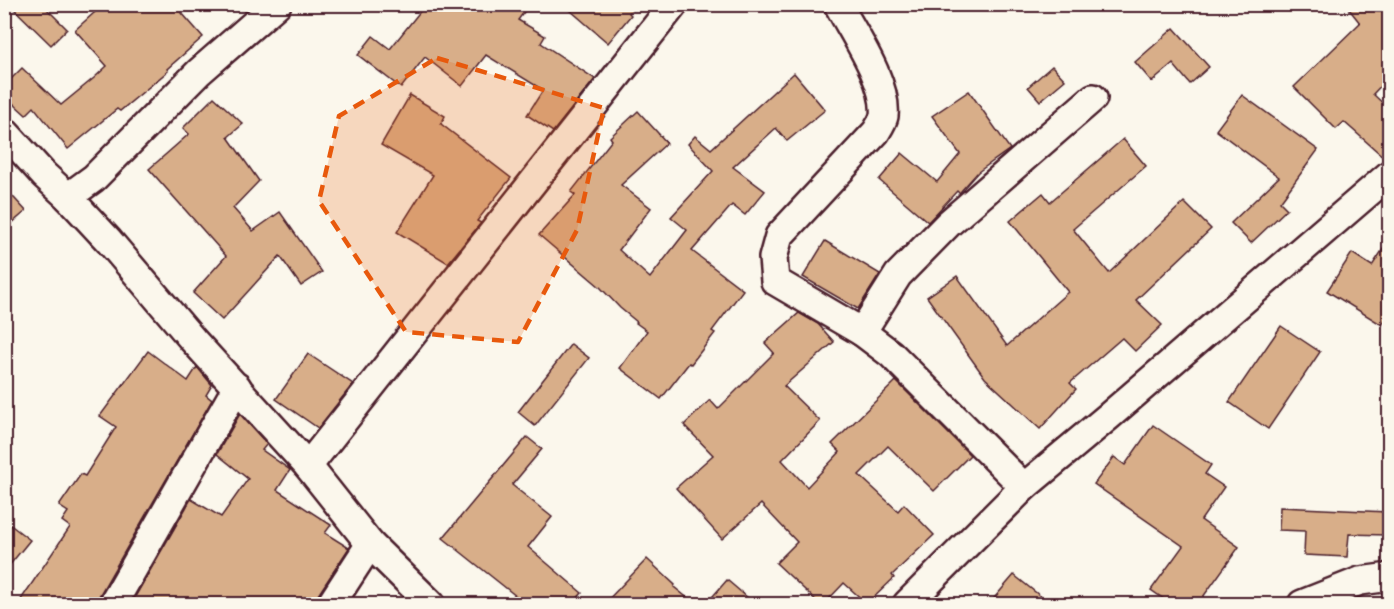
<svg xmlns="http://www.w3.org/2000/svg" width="1394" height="609" viewBox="0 0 1394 609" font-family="Kalam,sans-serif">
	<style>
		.building { fill: #d8ae89; stroke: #4a1f2b; stroke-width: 1.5 }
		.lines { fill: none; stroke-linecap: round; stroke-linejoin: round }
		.minor-casing { stroke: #4a1f2b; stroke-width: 32 }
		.minor { stroke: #fbf7ec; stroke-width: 27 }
		.marked { fill: #e8590c; fill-opacity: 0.2; stroke: #e8590c; stroke-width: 4.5; stroke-dasharray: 12 8; stroke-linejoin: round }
	</style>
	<rect width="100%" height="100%" fill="#fbf7ec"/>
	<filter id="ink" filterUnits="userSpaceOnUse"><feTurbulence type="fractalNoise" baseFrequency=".0167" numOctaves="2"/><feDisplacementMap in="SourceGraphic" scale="12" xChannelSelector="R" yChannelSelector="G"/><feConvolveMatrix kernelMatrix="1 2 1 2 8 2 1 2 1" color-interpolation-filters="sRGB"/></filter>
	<g filter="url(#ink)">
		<g class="building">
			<path d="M 9,4 L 42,4 L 67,29 L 51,45 Z"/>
			<path d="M 104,4 L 174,4 L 203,37 L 167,69 L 168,71 L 120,111 L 117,109 L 68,149 L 34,107 L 26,115 L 4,95 L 4,86 L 22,68 L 61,105 L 94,78 L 107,66 L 75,30 Z"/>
			<path d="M 426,4 L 530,4 L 518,20 L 545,36 L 541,43 L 595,79 L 553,132 L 527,115 L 543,90 L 486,55 L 462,86 L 425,57 L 401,88 L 358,55 L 373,36 L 390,49 Z"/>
			<path d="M 563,4 L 638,4 L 629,13 L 631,15 L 608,43 Z"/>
			<path d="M 1345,4 L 1389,4 L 1389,77 L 1373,94 L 1389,109 L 1389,159 L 1386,159 L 1344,122 L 1336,129 L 1294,87 L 1360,23 Z"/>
			<path d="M 1174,28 L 1209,67 L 1190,84 L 1173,64 L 1152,82 L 1135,62 Z"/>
			<path d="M 1052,66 L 1065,80 L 1040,101 L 1028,87 Z"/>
			<path d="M 794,73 L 825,110 L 787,141 L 776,128 L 733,167 L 765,191 L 745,215 L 732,205 L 692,251 L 743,290 L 712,331 L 715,333 L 691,364 L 689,363 L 661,399 L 620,368 L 647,331 L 636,323 L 637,322 L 620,308 L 600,287 L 539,235 L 575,195 L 571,192 L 612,140 L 610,137 L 638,111 L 667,143 L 621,185 L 651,208 L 619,250 L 650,278 L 687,230 L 671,217 L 713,171 L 688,144 L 695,136 L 711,149 Z"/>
			<path d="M 969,91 L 1010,149 L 978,172 L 961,191 L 959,193 L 957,191 L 928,222 L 879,180 L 902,153 L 937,182 L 960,154 L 932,116 Z"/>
			<path d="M 410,95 L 445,116 L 441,124 L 511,178 L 477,221 L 481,223 L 448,263 L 397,232 L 433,175 L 381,145 Z"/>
			<path d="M 1242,95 L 1318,150 L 1280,202 L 1287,209 L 1251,243 L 1231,223 L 1279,177 L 1216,130 Z"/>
			<path d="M 214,97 L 243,124 L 228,137 L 259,181 L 233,208 L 253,231 L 280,212 L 322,272 L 301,286 L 280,256 L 222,320 L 193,293 L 226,256 L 149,169 L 189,134 L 183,128 Z"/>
			<path d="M 1123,139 L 1146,166 L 1073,229 L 1109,273 L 1184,202 L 1211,229 L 1136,300 L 1162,325 L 1135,351 L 1122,338 L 1070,383 L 1076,389 L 1040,429 L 985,378 L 927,297 L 957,276 L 1007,346 L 1068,292 L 1010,221 L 1043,193 L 1050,202 Z"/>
			<path d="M 4,187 L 26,211 L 4,230 Z"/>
			<path d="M 1389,240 L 1389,313 L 1382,325 L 1327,291 L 1352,253 L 1372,266 Z"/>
			<path d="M 825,241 L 880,274 L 858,309 L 803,277 Z"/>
			<path d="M 799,313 L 818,324 L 834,342 L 784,386 L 820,421 L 782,460 L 807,487 L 840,452 L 832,444 L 896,381 L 970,455 L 934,491 L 888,446 L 859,475 L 898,511 L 904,504 L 934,535 L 892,575 L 894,578 L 867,604 L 844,583 L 824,604 L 820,604 L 776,563 L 797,542 L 761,504 L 722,539 L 676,488 L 713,455 L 684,425 L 710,400 L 718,409 L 774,353 L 765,343 Z"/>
			<path d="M 1281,326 L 1320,352 L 1268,429 L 1229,402 Z"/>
			<path d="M 571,344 L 589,358 L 535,426 L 518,412 Z"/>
			<path d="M 148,351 L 188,381 L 197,367 L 212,385 L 206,395 L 212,400 L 99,596 L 97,604 L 18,604 L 70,527 L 62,521 L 68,512 L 59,506 L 81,474 L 85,476 L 116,427 L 100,416 Z"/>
			<path d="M 308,354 L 353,384 L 318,428 L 276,399 Z"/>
			<path d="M 240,414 L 267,444 L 262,450 L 290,470 L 277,490 L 331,525 L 325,533 L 349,548 L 318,595 L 315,604 L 131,604 L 191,499 L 221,517 L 248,479 L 217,454 Z"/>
			<path d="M 1153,425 L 1211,465 L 1205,474 L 1224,487 L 1201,520 L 1239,547 L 1198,604 L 1171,604 L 1151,590 L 1183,546 L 1094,484 L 1114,457 L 1125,465 Z"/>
			<path d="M 527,437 L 542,449 L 512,485 L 552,517 L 528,547 L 582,593 L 572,604 L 526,604 L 443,538 Z"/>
			<path d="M 1280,507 L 1387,512 L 1386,535 L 1349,534 L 1347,557 L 1304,555 L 1305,531 L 1279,530 Z"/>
			<path d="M 4,520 L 30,540 L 4,572 Z"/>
			<path d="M 647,559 L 675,585 L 674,587 L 695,604 L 604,604 Z"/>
			<path d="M 1014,575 L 1050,604 L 989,604 Z"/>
			<path d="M 727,580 L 755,604 L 706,604 Z"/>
		</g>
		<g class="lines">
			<defs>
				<g id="minor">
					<path d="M 838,4 C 853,33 888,83 884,116 C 883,121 879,127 876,132 L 779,236 L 773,258 L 775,281 L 862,332 L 891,354 L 1024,487"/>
					<path d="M 4,131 L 44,175 L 68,197 L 109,241 L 193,340 L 308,466 L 370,544 L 431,604"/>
					<path d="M 68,197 L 94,178 L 199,72 L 277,4"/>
					<path d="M 862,332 L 898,275 L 949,223 L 1093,98"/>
					<path d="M 308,466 L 674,4"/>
					<path d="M 113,604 L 237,387"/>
					<path d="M 331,604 L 370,544"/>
					<path d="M 907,604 L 1024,487 L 1109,416 L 1390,174"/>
					<path d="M 1302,604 L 1360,581 L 1390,577"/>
				</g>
			</defs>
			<use href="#minor" class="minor-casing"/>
			<use href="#minor" class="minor"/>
		</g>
	</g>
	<path class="marked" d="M 437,58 L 604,108 L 577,230 L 518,342 L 406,332 L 319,201 L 339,116 Z"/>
	<rect width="1394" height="609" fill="none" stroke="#fbf7ec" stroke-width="24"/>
	<rect x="12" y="12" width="1370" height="585" fill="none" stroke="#4a1f2b" stroke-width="2" filter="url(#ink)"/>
</svg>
